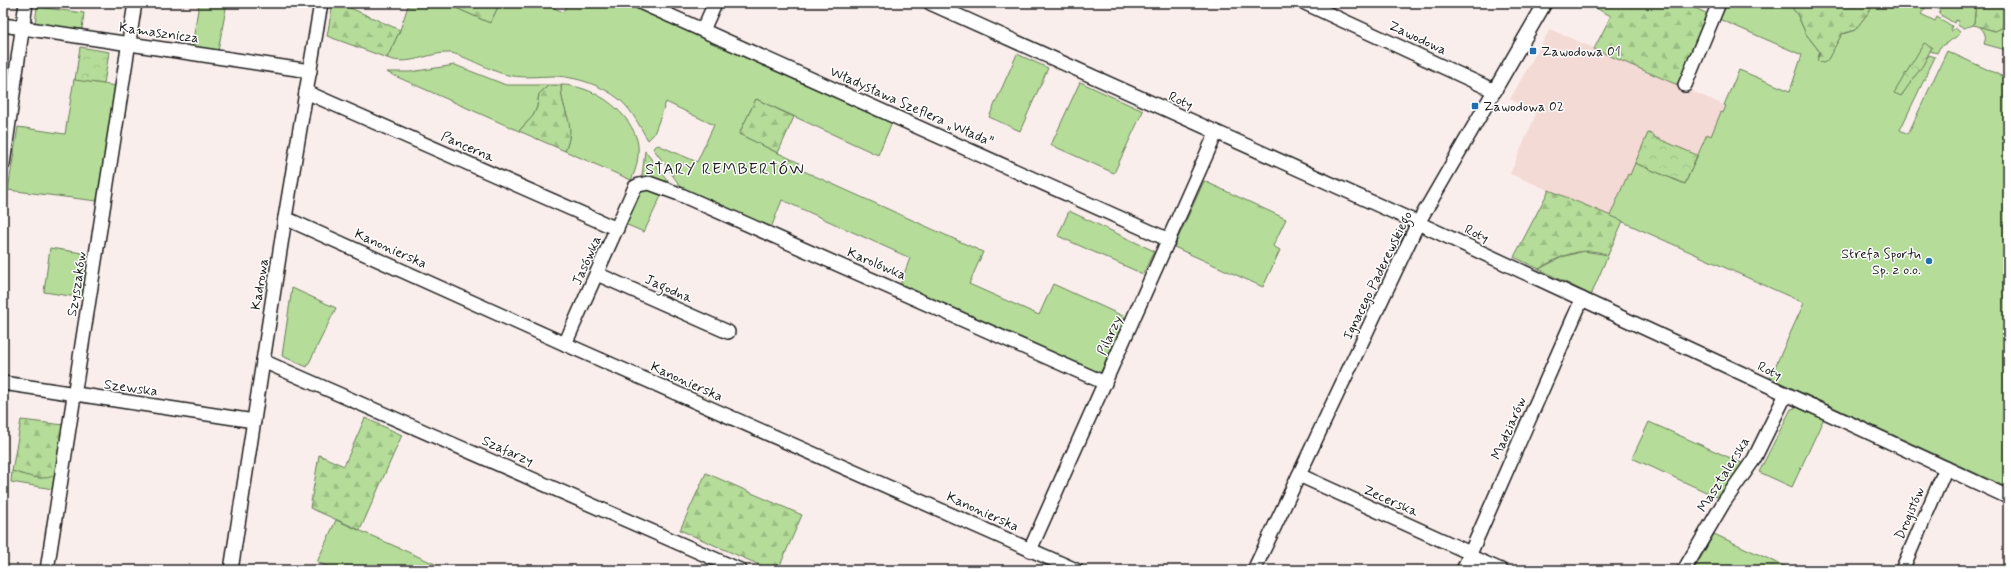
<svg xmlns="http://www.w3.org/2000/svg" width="2011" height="573" viewBox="0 0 2011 573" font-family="Mynerve,sans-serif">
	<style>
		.built { fill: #f4dad5 }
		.grass { fill: #b5dd99; stroke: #687c5a }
		.forest { fill: url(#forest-firs); stroke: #687c5a }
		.park { fill: url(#park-crowns); stroke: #687c5a }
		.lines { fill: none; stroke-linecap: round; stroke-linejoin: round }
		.minor-casing { stroke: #1c1c1c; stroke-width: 16 }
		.minor { stroke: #fff; stroke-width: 13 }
		.poi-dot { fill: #1f6fb2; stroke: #fff; stroke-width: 1.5 }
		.labels { text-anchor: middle; stroke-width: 3; stroke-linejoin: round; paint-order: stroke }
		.street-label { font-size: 14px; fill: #1c1c1c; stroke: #fff }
		.poi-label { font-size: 14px; fill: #1c1c1c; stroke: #fff; text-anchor: start }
		.quarter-label { font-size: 16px; letter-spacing: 1px; fill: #1c1c1c; stroke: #fff }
	</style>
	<defs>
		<pattern id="forest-firs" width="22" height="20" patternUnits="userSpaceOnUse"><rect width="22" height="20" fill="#b5dd99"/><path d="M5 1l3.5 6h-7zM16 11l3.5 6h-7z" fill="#9bbd83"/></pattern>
		<pattern id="park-crowns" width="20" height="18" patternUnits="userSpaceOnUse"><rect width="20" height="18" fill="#b5dd99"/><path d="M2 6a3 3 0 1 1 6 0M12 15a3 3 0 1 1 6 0" fill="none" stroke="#9bbd83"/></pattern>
	</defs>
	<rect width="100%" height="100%" fill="#faeeec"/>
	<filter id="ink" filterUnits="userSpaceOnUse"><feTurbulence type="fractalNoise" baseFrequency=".025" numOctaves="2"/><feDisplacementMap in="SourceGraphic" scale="8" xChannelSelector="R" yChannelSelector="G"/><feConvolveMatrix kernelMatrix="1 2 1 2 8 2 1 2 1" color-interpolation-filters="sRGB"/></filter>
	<g filter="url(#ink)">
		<path class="built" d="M 1550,29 L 1726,106 L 1723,113 L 1721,112 L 1711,136 L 1707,134 L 1685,184 L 1628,174 L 1610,216 L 1510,174 L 1536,114 L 1510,99 Z"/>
		<g class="grass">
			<path d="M 199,3 L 227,3 L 218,51 L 192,47 Z"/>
			<path d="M 409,3 L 445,3 L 490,23 L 500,3 L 544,3 L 563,12 L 568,3 L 623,3 L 892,122 L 878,155 L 756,99 L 739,134 L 799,163 L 797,168 L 983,252 L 969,284 L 1039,315 L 1053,284 L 1125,317 L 1100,374 L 900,285 L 910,258 L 782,200 L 771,228 L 686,194 L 653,148 L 658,145 L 697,162 L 714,125 L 666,102 L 654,134 L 648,140 C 641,129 635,116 627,107 C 611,88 579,77 555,76 C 539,76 520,79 504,74 C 491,71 459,53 450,53 C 427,52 410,67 387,58 L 400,30 Z"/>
			<path d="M 1726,3 L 1789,3 L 1798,16 L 1806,34 L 1820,52 L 1818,55 L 1835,45 L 1842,34 L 1855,30 L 1875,3 L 1976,3 L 1974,25 L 1963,28 L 1957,25 L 1959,21 L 1956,20 L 1954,23 L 1939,14 L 1940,10 L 1928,4 L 1921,14 L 1935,21 L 1937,17 L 1952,26 L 1950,30 L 1952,31 L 1955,28 L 1960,32 L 1959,35 L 1940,47 L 1937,53 L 1930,51 L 1932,47 L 1901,96 L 1929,55 L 1935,57 L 1900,130 L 1908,134 L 1947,51 L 2008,79 L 2008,488 L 1770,378 L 1804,303 L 1610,216 L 1628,174 L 1630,175 L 1635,163 L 1685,184 L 1707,134 L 1711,136 L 1721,112 L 1723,113 L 1726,106 L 1724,105 L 1739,70 L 1790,91 L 1802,55 L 1719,19 Z"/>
			<path d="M 2003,3 L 2008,3 L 2008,45 L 2006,50 L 1984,44 C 1987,36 1985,32 1979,26 L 1995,31 L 2004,16 Z"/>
			<path d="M 37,7 L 84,13 L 82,29 L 35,24 Z"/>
			<path d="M 1017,54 L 1048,68 L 1020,131 L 989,117 Z"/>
			<path d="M 455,65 L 506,85 L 549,85 L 539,94 L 537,107 L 533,116 L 519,131 L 386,72 L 410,72 Z"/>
			<path d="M 74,79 L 116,86 L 97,201 L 8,190 L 18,127 L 65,134 Z"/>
			<path d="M 1080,82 L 1143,111 L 1114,173 L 1051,145 Z"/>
			<path d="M 561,85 C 591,85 626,108 636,137 C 641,149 637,169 631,180 L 565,151 C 577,123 561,113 561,85 Z"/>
			<path d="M 645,151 L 668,181 L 670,187 L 642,176 Z"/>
			<path d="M 1204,181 L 1286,219 L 1273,246 L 1280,250 L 1263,287 L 1174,247 Z"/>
			<path d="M 646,188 L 662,194 L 644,232 L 625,224 L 636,193 Z"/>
			<path d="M 1069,211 L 1154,251 L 1143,274 L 1058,236 Z"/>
			<path d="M 50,248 L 89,254 L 83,298 L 44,292 Z"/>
			<path d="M 1584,251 L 1608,255 L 1591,295 L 1539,269 L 1562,257 Z"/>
			<path d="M 292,288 L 336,308 L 307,367 L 282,356 Z"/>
			<path d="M 1798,407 L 1824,418 L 1792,487 L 1759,472 L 1791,409 Z"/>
			<path d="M 1649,422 L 1744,464 L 1717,497 L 1632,458 Z"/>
			<path d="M 12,471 L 40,478 L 55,475 L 53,489 L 11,482 Z"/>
			<path d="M 336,520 L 435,564 L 433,570 L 336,570 L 317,562 Z"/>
			<path d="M 1714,534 L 1793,570 L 1699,570 L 1695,568 Z"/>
		</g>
		<g class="forest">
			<path d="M 333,3 L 339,3 L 400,30 L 387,58 L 327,36 Z"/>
			<path d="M 445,3 L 500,3 L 490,23 Z"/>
			<path d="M 1586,3 L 1684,3 L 1706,13 L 1709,15 L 1680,86 L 1594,49 L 1611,16 Z"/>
			<path d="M 1789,3 L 1857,3 L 1871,9 L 1855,30 L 1842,34 L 1827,61 L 1823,63 L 1817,61 L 1820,52 L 1806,34 L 1798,16 Z"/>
			<path d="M 1976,3 L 2003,3 L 2004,22 L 2002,28 L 1995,31 L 1974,25 Z"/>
			<path d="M 549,85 L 561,85 C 561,115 578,121 565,151 L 519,131 L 533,116 L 537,107 L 539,94 Z"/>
			<path d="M 756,99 L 794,117 L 778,153 L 739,134 Z"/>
			<path d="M 1549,190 L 1623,221 L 1608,255 C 1584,245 1559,256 1539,269 L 1514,257 Z"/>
			<path d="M 365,418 L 402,435 L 360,530 L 310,508 L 319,455 L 344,466 Z"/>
			<path d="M 21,420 L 64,425 L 55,475 C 43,482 25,475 12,471 Z"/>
			<path d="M 706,473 L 802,515 L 778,570 L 771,570 L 680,530 Z"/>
		</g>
		<g class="park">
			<path d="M 1924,43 L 1932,47 L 1923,65 L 1901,96 L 1894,93 Z"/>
			<path d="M 80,47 L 109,52 L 104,84 L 75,80 Z"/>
			<path d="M 1648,133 L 1654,135 L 1654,137 L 1697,155 L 1685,184 L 1635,163 Z"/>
		</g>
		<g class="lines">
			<defs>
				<g id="minor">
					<path d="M 642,3 L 1169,240"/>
					<path d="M 930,3 L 1418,223 L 2008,497"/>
					<path d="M 1305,3 L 1495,91"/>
					<path d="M 3,25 L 310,71"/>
					<path d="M 703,30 L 715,3"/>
					<path d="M 1685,85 L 1719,3"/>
					<path d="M 306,92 L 617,229"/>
					<path d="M 3,164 L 26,3"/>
					<path d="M 285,218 L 565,344 L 1076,570"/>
					<path d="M 597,274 L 728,332"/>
					<path d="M 565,344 L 635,187 L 639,185 L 649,183 L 679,194 L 1105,383"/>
					<path d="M 263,361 L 740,570"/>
					<path d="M 3,383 L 254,421"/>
					<path d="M 1299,475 L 1470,553"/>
					<path d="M 1030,550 L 1216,133"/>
					<path d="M 1469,556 L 1501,570"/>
					<path d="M 47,570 L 135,3"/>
					<path d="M 231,570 L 285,218 L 321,3"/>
					<path d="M 1254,570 L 1418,223 L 1545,3"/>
					<path d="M 1463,570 L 1582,299"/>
					<path d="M 1684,570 L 1724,502 L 1754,459 L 1786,394"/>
					<path d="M 1902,570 L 1946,468"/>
				</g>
			</defs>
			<use href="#minor" class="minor-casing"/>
			<use href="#minor" class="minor"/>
		</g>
	</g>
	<g class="poi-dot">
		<rect x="1529" y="47" width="8" height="8" rx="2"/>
		<rect x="1471" y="102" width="8" height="8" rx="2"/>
		<circle cx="1929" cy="261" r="4"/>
	</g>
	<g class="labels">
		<g class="street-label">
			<text transform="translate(159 32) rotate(8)" y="5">Kamasznicza</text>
			<text transform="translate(1418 37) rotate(25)" y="5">Zawodowa</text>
			<text transform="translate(1181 100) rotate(24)" y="5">Roty</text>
			<text transform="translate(912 106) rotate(24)" y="5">Władysława Szeflera „Włada”</text>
			<text transform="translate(468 146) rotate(24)" y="5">Pancerna</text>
			<text transform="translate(1477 233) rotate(25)" y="5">Roty</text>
			<text transform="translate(391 248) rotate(24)" y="5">Kanonierska</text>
			<text transform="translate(586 260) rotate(-66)" y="5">Jasówka</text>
			<text transform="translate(877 263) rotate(23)" y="5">Karolówka</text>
			<text transform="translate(1377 275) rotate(-64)" y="5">Ignacego Paderewskiego</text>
			<text transform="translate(76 284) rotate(-81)" y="5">Szyszaków</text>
			<text transform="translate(259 284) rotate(-81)" y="5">Kadrowa</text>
			<text transform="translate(669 288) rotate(24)" y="5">Jagodna</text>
			<text transform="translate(1109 335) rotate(-66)" y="5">Pilarzy</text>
			<text transform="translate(1770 370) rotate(25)" y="5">Roty</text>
			<text transform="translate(687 381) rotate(24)" y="5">Kanonierska</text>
			<text transform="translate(131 387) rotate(8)" y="5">Szewska</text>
			<text transform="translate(1508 428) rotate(-66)" y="5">Madziarów</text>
			<text transform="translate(508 450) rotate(24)" y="5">Szafarzy</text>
			<text transform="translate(1723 474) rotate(-58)" y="5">Masztalerska</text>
			<text transform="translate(1391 500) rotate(24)" y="5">Zecerska</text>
			<text transform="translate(983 511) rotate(24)" y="5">Kanonierska</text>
			<text transform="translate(1909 513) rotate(-67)" y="5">Drogistów</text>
		</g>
		<g class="poi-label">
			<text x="1541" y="56">Zawodowa 01</text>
			<text x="1483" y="111">Zawodowa 02</text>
			<text x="1921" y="258" text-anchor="end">Strefa Sportu<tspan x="1921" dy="16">Sp. z o.o.</tspan></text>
		</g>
		<g class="quarter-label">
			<text x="725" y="174">STARY REMBERTÓW</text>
		</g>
	</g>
	<rect width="2011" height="573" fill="none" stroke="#fff" stroke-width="16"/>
	<rect x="8" y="8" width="1995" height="557" fill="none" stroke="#1c1c1c" stroke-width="1.5" filter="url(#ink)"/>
</svg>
